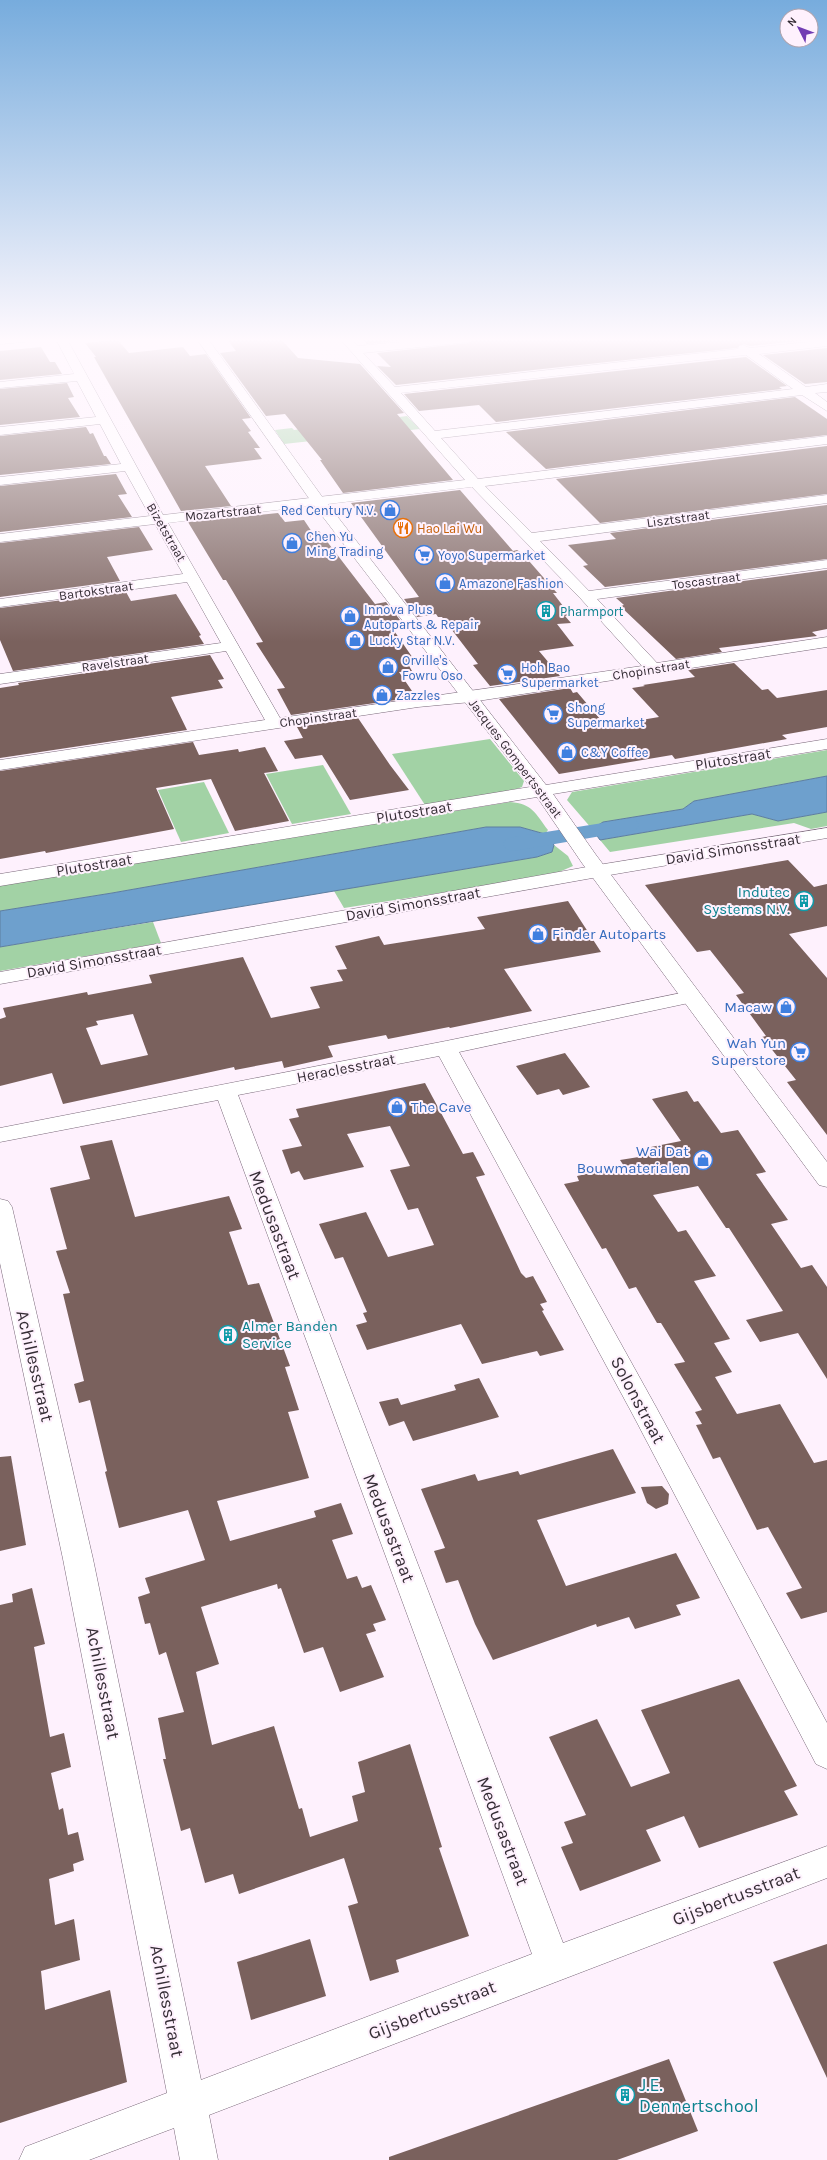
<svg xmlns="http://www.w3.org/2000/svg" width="827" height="2160" viewBox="0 0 827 2160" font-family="Karla,sans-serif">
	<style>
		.green { fill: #a2d2a5 }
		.water { fill: #6ea0cd; stroke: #5d7e9f }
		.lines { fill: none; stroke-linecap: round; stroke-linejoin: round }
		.canal { fill: #6ea0cd; fill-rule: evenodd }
		.building { fill: #7a615d; fill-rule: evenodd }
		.street-casing { stroke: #796879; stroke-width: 1 }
		.secondary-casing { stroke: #796879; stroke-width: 1 }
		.street { fill: #fff; fill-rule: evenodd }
		.secondary { fill: #fff; fill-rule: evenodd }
		.labels { text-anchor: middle; stroke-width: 4; stroke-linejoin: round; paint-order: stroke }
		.far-shop-label { font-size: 13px; fill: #366cbe; stroke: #fef1fd; text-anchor: start }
		.far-street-label { font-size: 13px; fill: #352d35; stroke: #fef1fd }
		.far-food-label { font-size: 13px; fill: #c56008; stroke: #fef1fd; text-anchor: start }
		.far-culture-label { font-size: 13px; fill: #0d838f; stroke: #fef1fd; text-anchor: start }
		.street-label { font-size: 15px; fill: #352d35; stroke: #fef1fd }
		.culture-label { font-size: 15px; fill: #0d838f; stroke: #fef1fd; text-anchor: end }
		.shop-label { font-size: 15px; fill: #366cbe; stroke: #fef1fd; text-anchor: end }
		.near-street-label { font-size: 18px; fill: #352d35; stroke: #fef1fd }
		.near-culture-label { font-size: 18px; fill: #0d838f; stroke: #fef1fd; text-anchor: start }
	</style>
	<rect width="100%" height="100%" fill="#fef1fd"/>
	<g class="green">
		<path d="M 407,416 L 420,429 L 284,444 L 275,430 L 292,428 L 294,430 Z"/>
		<path d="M 490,739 L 524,781 L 522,787 L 514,790 L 425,805 L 392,754 Z"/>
		<path d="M 827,750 L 827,776 L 694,801 L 683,809 L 603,822 L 592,829 L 567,800 L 572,792 Z"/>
		<path d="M 323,765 L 351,814 L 292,824 L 266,774 Z"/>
		<path d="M 204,782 L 229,833 L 181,842 L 158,790 Z"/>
		<path d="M 510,802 C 533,804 535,813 548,830 L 545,834 L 520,827 L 486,827 L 112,893 L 0,911 L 0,885 Z"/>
		<path d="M 827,812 L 827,826 L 811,829 L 794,823 L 610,852 L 600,840 L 752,814 L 778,821 Z"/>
		<path d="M 554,845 L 568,856 L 573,866 L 559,872 L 535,878 L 344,908 L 334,891 L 537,857 L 552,852 Z"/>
		<path d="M 153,922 L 161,943 L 0,971 L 0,947 Z"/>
	</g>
	<g class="water">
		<path d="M 827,776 L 827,812 L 778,821 L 752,814 L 600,840 L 592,829 L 603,822 L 683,809 L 694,801 Z"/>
		<path d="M 486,827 L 520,827 L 545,834 L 554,845 L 552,852 L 537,857 L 0,947 L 0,911 L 112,893 Z"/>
	</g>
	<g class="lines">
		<path class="canal" d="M 628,819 L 636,820 L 639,825 L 636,830 L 514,851 L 506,849 L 503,844 L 506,839 L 514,837 Z"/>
	</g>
	<g class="building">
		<path d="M 117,339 L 129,353 L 183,347 L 190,356 L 206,354 L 251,418 L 242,419 L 251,431 L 248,432 L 260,448 L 254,448 L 262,459 L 205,466 L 231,506 L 181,511 L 94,357 L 96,357 L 85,343 Z"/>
		<path d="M 227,339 L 281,339 L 298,358 L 360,364 L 404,413 L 397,414 L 453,480 L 343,493 L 320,460 L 322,460 L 285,414 L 266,416 L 220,353 L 236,351 Z"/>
		<path d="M 362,339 L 416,339 L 367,344 Z"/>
		<path d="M 474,339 L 681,340 L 821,339 L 750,346 L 743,344 L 737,348 L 396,385 L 377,366 L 391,367 L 377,353 L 468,343 Z"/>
		<path d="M 41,347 L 50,362 L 55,362 L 62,374 L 0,380 L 0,351 Z"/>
		<path d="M 827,348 L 827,382 L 805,384 L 763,355 Z"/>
		<path d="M 746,357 L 787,386 L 779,387 L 782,389 L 496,422 L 479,405 L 419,411 L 404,394 Z"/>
		<path d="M 67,383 L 74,397 L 68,398 L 80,417 L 0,425 L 0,389 Z"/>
		<path d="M 795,397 L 827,419 L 827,435 L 546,469 L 506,432 Z"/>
		<path d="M 86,427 L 90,434 L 93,433 L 104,456 L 106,456 L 111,464 L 0,475 L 0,436 Z"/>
		<path d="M 827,446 L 827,494 L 600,523 L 556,479 Z"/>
		<path d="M 116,474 L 127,494 L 118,495 L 132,517 L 0,532 L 0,486 Z"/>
		<path d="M 460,490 L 513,551 L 517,550 L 522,553 L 557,593 L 553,593 L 570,615 L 565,616 L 571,623 L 557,624 L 574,646 L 539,651 L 560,676 L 490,686 L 473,665 L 478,664 L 442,617 L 438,617 L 436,614 L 417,617 L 404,599 L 419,597 L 351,503 Z"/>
		<path d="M 827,505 L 827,559 L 605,587 L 583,566 L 588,565 L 568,545 L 616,539 L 610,533 Z"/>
		<path d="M 278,513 L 285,522 L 304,520 L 312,532 L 319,531 L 375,604 L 386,602 L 400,620 L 388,622 L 417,664 L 408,664 L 412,671 L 399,672 L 412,691 L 406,692 L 410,698 L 291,715 L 277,689 L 285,688 L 256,643 L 263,642 L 226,580 L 223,580 L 188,522 Z"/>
		<path d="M 139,527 L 153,550 L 107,557 L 120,581 L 0,597 L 0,543 Z"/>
		<path d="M 827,570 L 827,629 L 812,632 L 817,636 L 719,648 L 722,652 L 676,659 L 620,606 L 624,605 L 616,598 Z"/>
		<path d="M 126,592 L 131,601 L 176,594 L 201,635 L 199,636 L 204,644 L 13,671 L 0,640 L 0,608 Z"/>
		<path d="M 210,655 L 224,679 L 218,680 L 223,688 L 171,697 L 187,730 L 0,758 L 0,688 L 19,685 L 18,683 Z"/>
		<path d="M 734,663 L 762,690 L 768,689 L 777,698 L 827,690 L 827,727 L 782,735 L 787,739 L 675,759 L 672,755 L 559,774 L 499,699 L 570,688 L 573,693 L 577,692 L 606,726 L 659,717 L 632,688 L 645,686 L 643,685 L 695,677 L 688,670 Z"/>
		<path d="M 358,718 L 390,765 L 409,790 L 350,800 L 322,755 L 295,759 L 284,741 L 303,738 L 297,727 Z"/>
		<path d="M 193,742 L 199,755 L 238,749 L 239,752 L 265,747 L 278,771 L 264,773 L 289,821 L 235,831 L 211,779 L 156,788 L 174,829 L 46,853 L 45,851 L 0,859 L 0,771 Z"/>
		<path d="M 788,860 L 814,887 L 827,884 L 827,926 L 789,934 L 827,978 L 827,1135 L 787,1082 L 796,1080 L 762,1037 L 766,1036 L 736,995 L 744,993 L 710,950 L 697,952 L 645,885 Z"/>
		<path d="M 568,901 L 601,952 L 504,969 L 532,1011 L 450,1028 L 449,1027 L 388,1039 L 386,1035 L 328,1046 L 333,1057 L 284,1068 L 282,1061 L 235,1070 L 234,1067 L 63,1104 L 52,1073 L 0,1086 L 0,1019 L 6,1017 L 3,1008 L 87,992 L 88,995 L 152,983 L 149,975 L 243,957 L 271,1018 L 320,1008 L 310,987 L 343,981 L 337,970 L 347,969 L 335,946 L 379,936 L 384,945 L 485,929 L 477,917 ZM 133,1014 L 148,1055 L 101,1065 L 86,1028 L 98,1025 L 96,1021 Z"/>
		<path d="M 565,1053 L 590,1087 L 563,1095 L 559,1089 L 537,1095 L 516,1066 Z"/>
		<path d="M 425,1083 L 463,1154 L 473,1152 L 485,1175 L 476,1177 L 521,1273 L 526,1278 L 533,1276 L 547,1302 L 540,1304 L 544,1310 L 542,1311 L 564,1350 L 540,1356 L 537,1351 L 482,1364 L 461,1324 L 367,1350 L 356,1325 L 367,1322 L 363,1313 L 367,1312 L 343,1257 L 335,1259 L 319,1224 L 366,1212 L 388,1257 L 434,1245 L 418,1208 L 408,1210 L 390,1170 L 410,1166 L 390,1126 L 347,1134 L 364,1167 L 304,1180 L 299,1171 L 291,1174 L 282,1150 L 302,1146 L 289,1119 L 299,1117 L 296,1109 Z"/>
		<path d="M 687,1091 L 694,1102 L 698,1101 L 721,1133 L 738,1130 L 766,1172 L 756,1174 L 788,1220 L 771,1224 L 801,1268 L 812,1265 L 827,1287 L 827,1379 L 798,1333 L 760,1342 L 746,1320 L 783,1311 L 729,1228 L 726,1228 L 698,1186 L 653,1195 L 678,1232 L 686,1230 L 716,1276 L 694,1281 L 730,1339 L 714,1343 L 732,1372 L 715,1377 L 737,1414 L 780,1404 L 814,1463 L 827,1460 L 827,1612 L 801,1619 L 786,1593 L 802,1588 L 768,1527 L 757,1530 L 720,1457 L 713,1459 L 696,1425 L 702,1424 L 695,1412 L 702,1410 L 674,1364 L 685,1362 L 661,1323 L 657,1323 L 636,1287 L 629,1289 L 606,1248 L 602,1249 L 564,1184 L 579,1181 L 577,1176 L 624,1166 L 620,1160 L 645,1156 L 641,1149 L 681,1141 L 652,1099 Z"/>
		<path d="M 112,1140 L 135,1217 L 229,1196 L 242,1229 L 229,1232 L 248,1285 L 259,1283 L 290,1366 L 285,1367 L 299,1410 L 288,1412 L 309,1478 L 217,1501 L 230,1541 L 316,1517 L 314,1511 L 341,1503 L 353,1534 L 332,1540 L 347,1579 L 357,1576 L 362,1588 L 371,1585 L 386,1620 L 373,1624 L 376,1631 L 366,1634 L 384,1677 L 340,1692 L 323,1647 L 304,1653 L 281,1588 L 278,1589 L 277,1584 L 201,1607 L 219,1664 L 196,1672 L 212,1745 L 274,1726 L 299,1809 L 302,1808 L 310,1837 L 358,1821 L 352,1796 L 365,1792 L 358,1762 L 410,1744 L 442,1847 L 439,1848 L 469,1936 L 396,1960 L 399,1972 L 370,1981 L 348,1906 L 358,1903 L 344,1858 L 239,1894 L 233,1874 L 205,1883 L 190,1828 L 181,1831 L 163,1759 L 166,1759 L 158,1718 L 184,1712 L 166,1652 L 159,1655 L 150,1623 L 145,1624 L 138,1597 L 150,1593 L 145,1578 L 205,1560 L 188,1510 L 119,1528 L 105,1472 L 107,1471 L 90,1400 L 79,1403 L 74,1384 L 84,1381 L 63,1294 L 70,1293 L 56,1251 L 67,1249 L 50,1188 L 90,1179 L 80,1146 Z"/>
		<path d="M 479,1378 L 499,1417 L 413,1441 L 404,1421 L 389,1426 L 379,1402 L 398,1398 L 401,1405 L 456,1390 L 454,1385 Z"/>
		<path d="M 613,1449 L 636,1493 L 537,1520 L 566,1586 L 676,1553 L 700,1598 L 676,1605 L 681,1615 L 635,1629 L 629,1617 L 597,1627 L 596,1624 L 493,1660 L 475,1624 L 458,1580 L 446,1583 L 434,1551 L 445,1548 L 421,1489 L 475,1474 L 478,1481 L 518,1471 L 520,1475 Z"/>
		<path d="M 11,1456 L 26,1545 L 0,1551 L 0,1457 Z"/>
		<path d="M 662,1486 L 669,1494 L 668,1504 L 656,1509 L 647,1503 L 641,1487 Z"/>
		<path d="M 32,1588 L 45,1644 L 34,1647 L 50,1737 L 64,1733 L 71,1767 L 51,1773 L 59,1810 L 63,1808 L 68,1835 L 78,1832 L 84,1860 L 73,1864 L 74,1871 L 49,1879 L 55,1925 L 74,1919 L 80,1960 L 41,1971 L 45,2010 L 110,1990 L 127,2082 L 0,2123 L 0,1605 L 13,1602 L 12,1594 Z"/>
		<path d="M 739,1679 L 797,1786 L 784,1791 L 798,1815 L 699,1848 L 684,1816 L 646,1830 L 661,1861 L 580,1891 L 561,1847 L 573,1843 L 564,1822 L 586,1815 L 549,1737 L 597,1719 L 631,1787 L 670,1773 L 641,1710 Z"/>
		<path d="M 310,1939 L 326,1996 L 251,2020 L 237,1962 Z"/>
		<path d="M 827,1944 L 827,2078 L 773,1962 Z"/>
		<path d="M 669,2059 L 698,2131 L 617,2160 L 389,2160 L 389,2157 Z"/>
	</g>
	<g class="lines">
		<defs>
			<g id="street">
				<path d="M 56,339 L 67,339 L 163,515 L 465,480 L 340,339 L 351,339 L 358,346 L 433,339 L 473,339 L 468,342 L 363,353 L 395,387 L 738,349 L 739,346 L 743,345 L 750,348 L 827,340 L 827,346 L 759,354 L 806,387 L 827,384 L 827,392 L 815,393 L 827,402 L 827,411 L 802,395 L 441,438 L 478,479 L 827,436 L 827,444 L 485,486 L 532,533 L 827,495 L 827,503 L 540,541 L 589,591 L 827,560 L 827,568 L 597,599 L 657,663 L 827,637 L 827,647 L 471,702 L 418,707 L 0,770 L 0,760 L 265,720 L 226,651 L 0,684 L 0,674 L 221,643 L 187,582 L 0,607 L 0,599 L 183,574 L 155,524 L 0,542 L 0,534 L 150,516 L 125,471 L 0,485 L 0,477 L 121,464 L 100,424 L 0,435 L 0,427 L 96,417 L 77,381 L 0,388 L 0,382 L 74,374 ZM 746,355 L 793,389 L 435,431 L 401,393 ZM 472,487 L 581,599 L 642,666 C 522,684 401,700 280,718 L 168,523 Z"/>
				<path d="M 827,828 L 827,838 L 598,877 L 0,984 L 0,972 L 598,865 Z"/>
				<path d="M 691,991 L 698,993 L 701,997 L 698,1001 L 459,1052 L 656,1407 L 827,1723 L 827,1769 L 816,1764 L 633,1415 L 439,1056 L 238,1095 L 563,1943 L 827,1846 L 827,1878 L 209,2115 L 218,2160 L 180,2160 L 174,2128 L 89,2160 L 19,2160 L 25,2147 L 167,2093 L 63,1559 L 0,1263 L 0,1199 L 8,1201 L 12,1207 L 93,1559 L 201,2080 L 532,1954 L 218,1100 L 0,1142 L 0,1128 L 446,1041 Z"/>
			</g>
			<g id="secondary">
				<path d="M 0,339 L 30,339 L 25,342 L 0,344 Z"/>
				<path d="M 197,339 L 208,339 L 323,498 L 546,785 L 827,739 L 827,749 L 553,794 L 596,855 L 827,1162 L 827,1187 L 819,1185 L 582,863 L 537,797 L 0,886 L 0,874 L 530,787 L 313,504 Z"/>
			</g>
		</defs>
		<use href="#street" class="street-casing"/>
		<use href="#secondary" class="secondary-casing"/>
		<use href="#street" class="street"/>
		<use href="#secondary" class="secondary"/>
	</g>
	<linearGradient id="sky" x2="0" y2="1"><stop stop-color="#77acdd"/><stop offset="0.53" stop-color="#fff9fe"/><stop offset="1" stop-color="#fff9fe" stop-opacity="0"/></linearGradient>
	<rect width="827" height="642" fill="url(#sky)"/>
	<defs>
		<symbol id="shop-ring" viewBox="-11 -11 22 22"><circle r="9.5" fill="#fef1fd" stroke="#3f7fe0" stroke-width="1.5"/><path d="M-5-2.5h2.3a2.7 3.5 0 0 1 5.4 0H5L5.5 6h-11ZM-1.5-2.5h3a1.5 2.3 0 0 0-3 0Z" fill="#3f7fe0"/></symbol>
		<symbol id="restaurant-ring" viewBox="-11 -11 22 22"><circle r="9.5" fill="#fef1fd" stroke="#e8710a" stroke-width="1.5"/><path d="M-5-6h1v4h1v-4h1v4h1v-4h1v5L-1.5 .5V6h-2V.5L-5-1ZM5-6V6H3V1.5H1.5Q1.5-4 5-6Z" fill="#e8710a"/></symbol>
		<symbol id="supermarket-ring" viewBox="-11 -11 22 22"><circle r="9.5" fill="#fef1fd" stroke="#3f7fe0" stroke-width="1.5"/><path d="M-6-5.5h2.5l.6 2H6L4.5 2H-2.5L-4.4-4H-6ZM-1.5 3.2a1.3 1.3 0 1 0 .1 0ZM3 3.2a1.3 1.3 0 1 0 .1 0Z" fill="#3f7fe0"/></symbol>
		<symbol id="building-ring" viewBox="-11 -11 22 22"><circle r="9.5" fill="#fef1fd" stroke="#0f9aa8" stroke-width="1.5"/><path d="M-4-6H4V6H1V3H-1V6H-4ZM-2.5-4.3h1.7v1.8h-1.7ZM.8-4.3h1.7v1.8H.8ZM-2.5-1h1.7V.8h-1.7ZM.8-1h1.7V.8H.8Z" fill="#0f9aa8"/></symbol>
	</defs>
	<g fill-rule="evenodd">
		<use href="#shop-ring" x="379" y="499" width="22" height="22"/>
		<use href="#restaurant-ring" x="392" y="517" width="22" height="22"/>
		<use href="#shop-ring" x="281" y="532" width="22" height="22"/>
		<use href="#supermarket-ring" x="413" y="544" width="22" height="22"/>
		<use href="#shop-ring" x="434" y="572" width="22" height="22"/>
		<use href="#building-ring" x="535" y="600" width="22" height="22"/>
		<use href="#shop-ring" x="339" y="605" width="22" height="22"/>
		<use href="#shop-ring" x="344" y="629" width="22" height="22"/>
		<use href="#shop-ring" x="377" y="656" width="22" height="22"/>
		<use href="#supermarket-ring" x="496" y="663" width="22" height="22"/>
		<use href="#shop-ring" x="371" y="684" width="22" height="22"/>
		<use href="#supermarket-ring" x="542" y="703" width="22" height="22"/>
		<use href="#shop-ring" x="556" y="741" width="22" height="22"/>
		<use href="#building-ring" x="793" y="890" width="22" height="22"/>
		<use href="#shop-ring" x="527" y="923" width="22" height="22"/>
		<use href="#shop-ring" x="775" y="996" width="22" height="22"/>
		<use href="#supermarket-ring" x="789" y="1041" width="22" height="22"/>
		<use href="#shop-ring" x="386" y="1096" width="22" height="22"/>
		<use href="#shop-ring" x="692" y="1149" width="22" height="22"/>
		<use href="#building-ring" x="217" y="1324" width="22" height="22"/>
		<use href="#building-ring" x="614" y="2084" width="22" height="22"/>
	</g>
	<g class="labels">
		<g class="far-shop-label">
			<text x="376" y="515" text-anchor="end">Red Century N.V.</text>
			<text x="306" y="541">Chen Yu<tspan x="306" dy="15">Ming Trading</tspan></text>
			<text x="438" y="560">Yoyo Supermarket</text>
			<text x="459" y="588">Amazone Fashion</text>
			<text x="364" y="614">Innova Plus<tspan x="364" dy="15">Autoparts &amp; Repair</tspan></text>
			<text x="369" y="645">Lucky Star N.V.</text>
			<text x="402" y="665">Orville's<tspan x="402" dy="15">Fowru Oso</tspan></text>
			<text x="521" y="672">Hoh Bao<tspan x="521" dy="15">Supermarket</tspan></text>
			<text x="396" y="700">Zazzles</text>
			<text x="567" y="712">Shong<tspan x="567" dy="15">Supermarket</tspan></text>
			<text x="581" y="757">C&amp;Y Coffee</text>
		</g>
		<g class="far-street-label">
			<text transform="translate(223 512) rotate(-6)" y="5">Mozartstraat</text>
			<text transform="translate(678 518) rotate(-8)" y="5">Lisztstraat</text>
			<text transform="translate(167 532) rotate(60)" y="5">Bizetstraat</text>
			<text transform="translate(706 580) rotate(-7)" y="5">Toscastraat</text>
			<text transform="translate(96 590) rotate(-8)" y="5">Bartokstraat</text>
			<text transform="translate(115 662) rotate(-8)" y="5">Ravelstraat</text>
			<text transform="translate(651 669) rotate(-9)" y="5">Chopinstraat</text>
			<text transform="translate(318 717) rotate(-8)" y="5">Chopinstraat</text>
			<text transform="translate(516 758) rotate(53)" y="5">Jacques Gompertsstraat</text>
		</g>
		<g class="far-food-label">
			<text x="417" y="533">Hao Lai Wu</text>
		</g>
		<g class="far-culture-label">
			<text x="560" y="616">Pharmport</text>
		</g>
		<g class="street-label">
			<text transform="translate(733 759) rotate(-9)" y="5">Plutostraat</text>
			<text transform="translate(414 812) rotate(-9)" y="5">Plutostraat</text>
			<text transform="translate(733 849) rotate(-9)" y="5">David Simonsstraat</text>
			<text transform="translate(94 865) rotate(-9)" y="5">Plutostraat</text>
			<text transform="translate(413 904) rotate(-10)" y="5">David Simonsstraat</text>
			<text transform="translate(94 961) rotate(-10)" y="5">David Simonsstraat</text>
			<text transform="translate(346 1068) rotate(-11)" y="5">Heraclesstraat</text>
		</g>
		<g class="culture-label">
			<text x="790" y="897">Indutec<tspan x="790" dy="17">Systems N.V.</tspan></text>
			<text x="242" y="1331" text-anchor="start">Almer Banden<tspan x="242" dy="17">Service</tspan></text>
		</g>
		<g class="shop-label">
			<text x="552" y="939" text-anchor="start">Finder Autoparts</text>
			<text x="772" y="1012">Macaw</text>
			<text x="786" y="1048">Wah Yun<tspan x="786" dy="17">Superstore</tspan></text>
			<text x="411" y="1112" text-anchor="start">The Cave</text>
			<text x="689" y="1156">Wai Dat<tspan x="689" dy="17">Bouwmaterialen</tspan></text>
		</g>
		<g class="near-street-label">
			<text transform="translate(275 1225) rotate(69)" y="6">Medusastraat</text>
			<text transform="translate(35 1366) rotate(77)" y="6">Achillesstraat</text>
			<text transform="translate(638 1400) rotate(62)" y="6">Solonstraat</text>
			<text transform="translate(389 1528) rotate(69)" y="6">Medusastraat</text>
			<text transform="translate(103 1683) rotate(79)" y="6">Achillesstraat</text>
			<text transform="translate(503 1831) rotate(69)" y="6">Medusastraat</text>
			<text transform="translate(736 1896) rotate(-21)" y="6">Gijsbertusstraat</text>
			<text transform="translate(167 2001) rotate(79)" y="6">Achillesstraat</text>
			<text transform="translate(432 2010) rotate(-21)" y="6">Gijsbertusstraat</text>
		</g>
		<g class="near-culture-label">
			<text x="639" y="2091">J.E.<tspan x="639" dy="21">Dennertschool</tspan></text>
		</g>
	</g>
	<g transform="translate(799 28) rotate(312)"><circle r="19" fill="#fef1fd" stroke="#aea3ad"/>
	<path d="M0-3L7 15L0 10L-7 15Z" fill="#713cb3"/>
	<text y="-6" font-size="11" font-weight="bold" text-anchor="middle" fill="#352d35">N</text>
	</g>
</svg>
